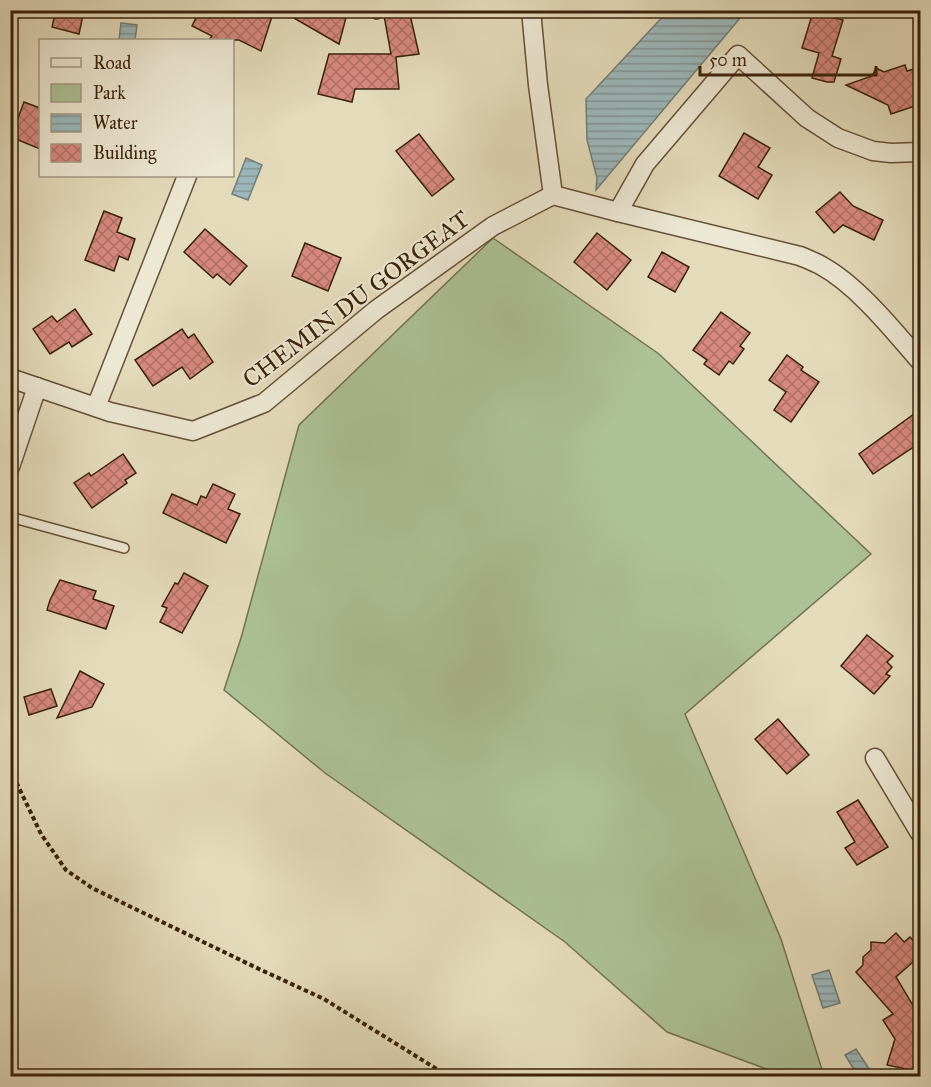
<svg xmlns="http://www.w3.org/2000/svg" width="931" height="1087" viewBox="0 0 931 1087" font-family="'IM FELL Great Primer',serif">
	<style>
		.green { fill: #adc196; stroke: #737250; stroke-width: 1.5 }
		.water { fill: url(#water-rules); stroke: #747c75; stroke-width: 1.5 }
		.building { fill: url(#building-cross-hatch); stroke: #39220b; stroke-width: 1.5 }
		.lines { fill: none; stroke-linecap: round; stroke-linejoin: round }
		.service-casing { stroke: #645037; stroke-width: 12 }
		.minor-casing { stroke: #645037; stroke-width: 21 }
		.path { stroke: #39220b; stroke-width: 4; stroke-dasharray: 4.5 3; stroke-linecap: butt }
		.service { stroke: #ede8d3; stroke-width: 9 }
		.minor { stroke: #ede8d3; stroke-width: 18 }
		.labels { text-anchor: middle; stroke-width: 4.5; stroke-linejoin: round; paint-order: stroke }
		.street-label { font-size: 24px; fill: #39220b; stroke: #ede8d3 }
	</style>
	<defs>
		<pattern id="water-rules" width="6" height="5" patternUnits="userSpaceOnUse" patternTransform="scale(1.5)"><rect width="6" height="5" fill="#9cb8bc"/><path d="M0 2.5h6" fill="none" stroke="#809597"/></pattern>
		<pattern id="building-cross-hatch" width="8" height="8" patternUnits="userSpaceOnUse" patternTransform="scale(1.5)"><rect width="8" height="8" fill="#d7897f"/><path d="M0 0l8 8M0 8l8-8" fill="none" stroke="#af7066"/></pattern>
	</defs>
	<rect width="100%" height="100%" fill="#e4dbbb"/>
	<filter id="stains"><feTurbulence type="fractalNoise" baseFrequency=".00333" numOctaves="4"/><feColorMatrix values="0 0 0 0 .2 0 0 0 0 .09 0 0 0 0 .02 0 0 0 .5 -.17"/></filter>
	<radialGradient id="worn" r=".72"><stop offset=".6" stop-color="#630" stop-opacity="0"/><stop offset="1" stop-color="#630" stop-opacity=".3"/></radialGradient>
	<path class="green" d="M 493,238 L 659,354 L 871,554 L 685,714 L 781,939 L 824,1076 L 785,1076 L 667,1032 L 565,942 L 325,773 L 224,690 L 241,638 L 299,425 Z"/>
	<g class="water">
		<path d="M 668,11 L 746,11 L 596,190 L 597,178 L 587,140 L 586,99 Z"/>
		<path d="M 121,23 L 137,25 L 135,40 L 119,40 Z"/>
		<path d="M 246,158 L 262,165 L 248,200 L 232,194 Z"/>
		<path d="M 829,970 L 840,1003 L 823,1008 L 812,975 Z"/>
		<path d="M 856,1049 L 873,1075 L 871,1076 L 858,1076 L 845,1055 Z"/>
	</g>
	<g class="building">
		<path d="M 56,10 L 84,10 L 79,34 L 52,27 Z"/>
		<path d="M 200,10 L 222,10 L 234,16 L 238,10 L 274,10 L 261,51 L 239,40 L 209,40 L 212,36 L 192,26 Z"/>
		<path d="M 280,10 L 348,10 L 339,44 Z"/>
		<path d="M 383,10 L 409,10 L 419,54 L 396,57 L 399,89 L 355,89 L 352,102 L 318,94 L 329,54 L 391,54 Z"/>
		<path d="M 813,12 L 843,20 L 832,56 L 841,59 L 834,82 L 827,82 L 812,78 L 819,53 L 802,48 Z"/>
		<path d="M 905,65 L 907,71 L 921,67 L 921,104 L 891,114 L 888,105 L 846,85 L 872,76 L 876,68 L 884,72 Z"/>
		<path d="M 24,102 L 40,108 L 40,149 L 11,137 Z"/>
		<path d="M 744,133 L 770,148 L 758,167 L 772,175 L 758,199 L 719,176 Z"/>
		<path d="M 419,134 L 454,179 L 432,196 L 396,151 Z"/>
		<path d="M 840,192 L 853,206 L 883,220 L 874,240 L 843,225 L 834,233 L 816,212 Z"/>
		<path d="M 104,211 L 122,218 L 117,232 L 135,239 L 128,260 L 119,256 L 114,271 L 85,260 Z"/>
		<path d="M 205,229 L 247,266 L 230,285 L 217,274 L 213,278 L 184,252 Z"/>
		<path d="M 597,233 L 631,260 L 607,290 L 574,262 Z"/>
		<path d="M 305,243 L 341,258 L 328,291 L 292,276 Z"/>
		<path d="M 662,252 L 689,267 L 675,292 L 648,277 Z"/>
		<path d="M 75,309 L 92,334 L 72,347 L 69,342 L 50,354 L 33,329 L 52,316 L 57,322 Z"/>
		<path d="M 721,312 L 750,333 L 740,346 L 744,349 L 733,364 L 729,361 L 719,375 L 704,364 L 707,360 L 693,350 Z"/>
		<path d="M 182,329 L 188,338 L 194,334 L 213,362 L 190,379 L 182,367 L 153,386 L 135,360 Z"/>
		<path d="M 787,355 L 803,367 L 801,370 L 819,382 L 791,422 L 774,410 L 786,392 L 769,380 Z"/>
		<path d="M 921,409 L 921,442 L 873,474 L 859,454 Z"/>
		<path d="M 123,454 L 136,473 L 125,480 L 127,483 L 92,508 L 74,483 L 89,473 L 91,476 Z"/>
		<path d="M 213,484 L 235,494 L 228,509 L 240,514 L 226,543 L 163,513 L 172,494 L 197,505 L 201,496 L 206,498 Z"/>
		<path d="M 184,573 L 208,586 L 182,633 L 160,622 L 167,608 L 162,606 L 175,583 L 178,584 Z"/>
		<path d="M 60,580 L 96,591 L 93,599 L 114,606 L 106,629 L 47,610 L 50,600 Z"/>
		<path d="M 867,635 L 893,656 L 887,662 L 892,667 L 886,674 L 890,676 L 874,694 L 841,666 Z"/>
		<path d="M 80,671 L 104,684 L 92,707 L 57,718 Z"/>
		<path d="M 51,689 L 57,706 L 29,715 L 24,697 Z"/>
		<path d="M 778,719 L 809,755 L 787,774 L 755,739 Z"/>
		<path d="M 858,800 L 888,847 L 857,865 L 845,848 L 855,842 L 837,812 Z"/>
		<path d="M 896,933 L 904,942 L 910,937 L 921,949 L 921,955 L 896,977 L 921,1019 L 921,1060 L 915,1071 L 887,1065 L 895,1039 L 883,1020 L 893,1014 L 856,972 L 863,965 L 863,957 L 871,950 L 871,942 L 885,943 Z"/>
	</g>
	<g class="lines">
		<defs>
			<g id="service">
				<path d="M 376,10 L 377,14"/>
				<path d="M 10,517 L 124,548"/>
			</g>
			<g id="minor">
				<path d="M 531,10 L 538,85 L 553,195"/>
				<path d="M 553,195 L 618,212 L 800,256 C 807,259 815,262 822,266 C 858,286 893,330 920,361"/>
				<path d="M 618,212 L 645,164 L 738,55 L 807,118 L 838,138 L 873,151 L 891,153 L 920,152"/>
				<path d="M 10,378 L 110,412 L 193,431 L 264,403 L 376,310 L 493,226 L 553,195"/>
				<path d="M 96,407 L 187,176"/>
				<path d="M 10,467 L 37,387"/>
				<path d="M 875,758 L 920,833"/>
			</g>
		</defs>
		<use href="#service" class="service-casing"/>
		<use href="#minor" class="minor-casing"/>
		<path class="path" d="M 10,769 L 41,834 L 66,870 L 92,888 L 259,969 L 324,999 L 448,1076"/>
		<use href="#service" class="service"/>
		<use href="#minor" class="minor"/>
	</g>
	<g class="labels">
		<g class="street-label">
			<text transform="translate(356 299) rotate(-37)" y="8">CHEMIN DU GORGEAT</text>
		</g>
	</g>
	<rect width="931" height="1087" fill="none" stroke="#e4dbbb" stroke-width="36"/>
	<rect x="12" y="12" width="907" height="1063" fill="none" stroke="#39220b" stroke-width="3"/>
	<rect x="18" y="18" width="895" height="1051" fill="none" stroke="#39220b" stroke-width="1.5"/>
	<rect x="39" y="39" width="195" height="138" fill="#ede8d3" stroke="#a59983" stroke-width="1.5"/>
	<rect x="51" y="58" width="30" height="9" fill="#ede8d3" stroke="#a59983" stroke-width="1.5"/>
	<text x="93" y="69" font-size="18" fill="#39220b">Road</text>
	<rect x="51" y="84" width="30" height="18" fill="#adc196" stroke="#a59983" stroke-width="1.5"/>
	<text x="93" y="99" font-size="18" fill="#39220b">Park</text>
	<rect x="51" y="114" width="30" height="18" fill="url(#water-rules)" stroke="#a59983" stroke-width="1.5"/>
	<text x="93" y="129" font-size="18" fill="#39220b">Water</text>
	<rect x="51" y="144" width="30" height="18" fill="url(#building-cross-hatch)" stroke="#a59983" stroke-width="1.5"/>
	<text x="93" y="159" font-size="18" fill="#39220b">Building</text>
	<path d="M700 66v9h176v-9" fill="none" stroke="#39220b" stroke-width="3"/>
	<text x="709" y="66" font-size="18" fill="#39220b" stroke="#ede8d3" stroke-width="4.5" paint-order="stroke">50 m</text>
	<rect width="100%" height="100%" filter="url(#stains)"/>
	<rect width="100%" height="100%" fill="url(#worn)"/>
</svg>
